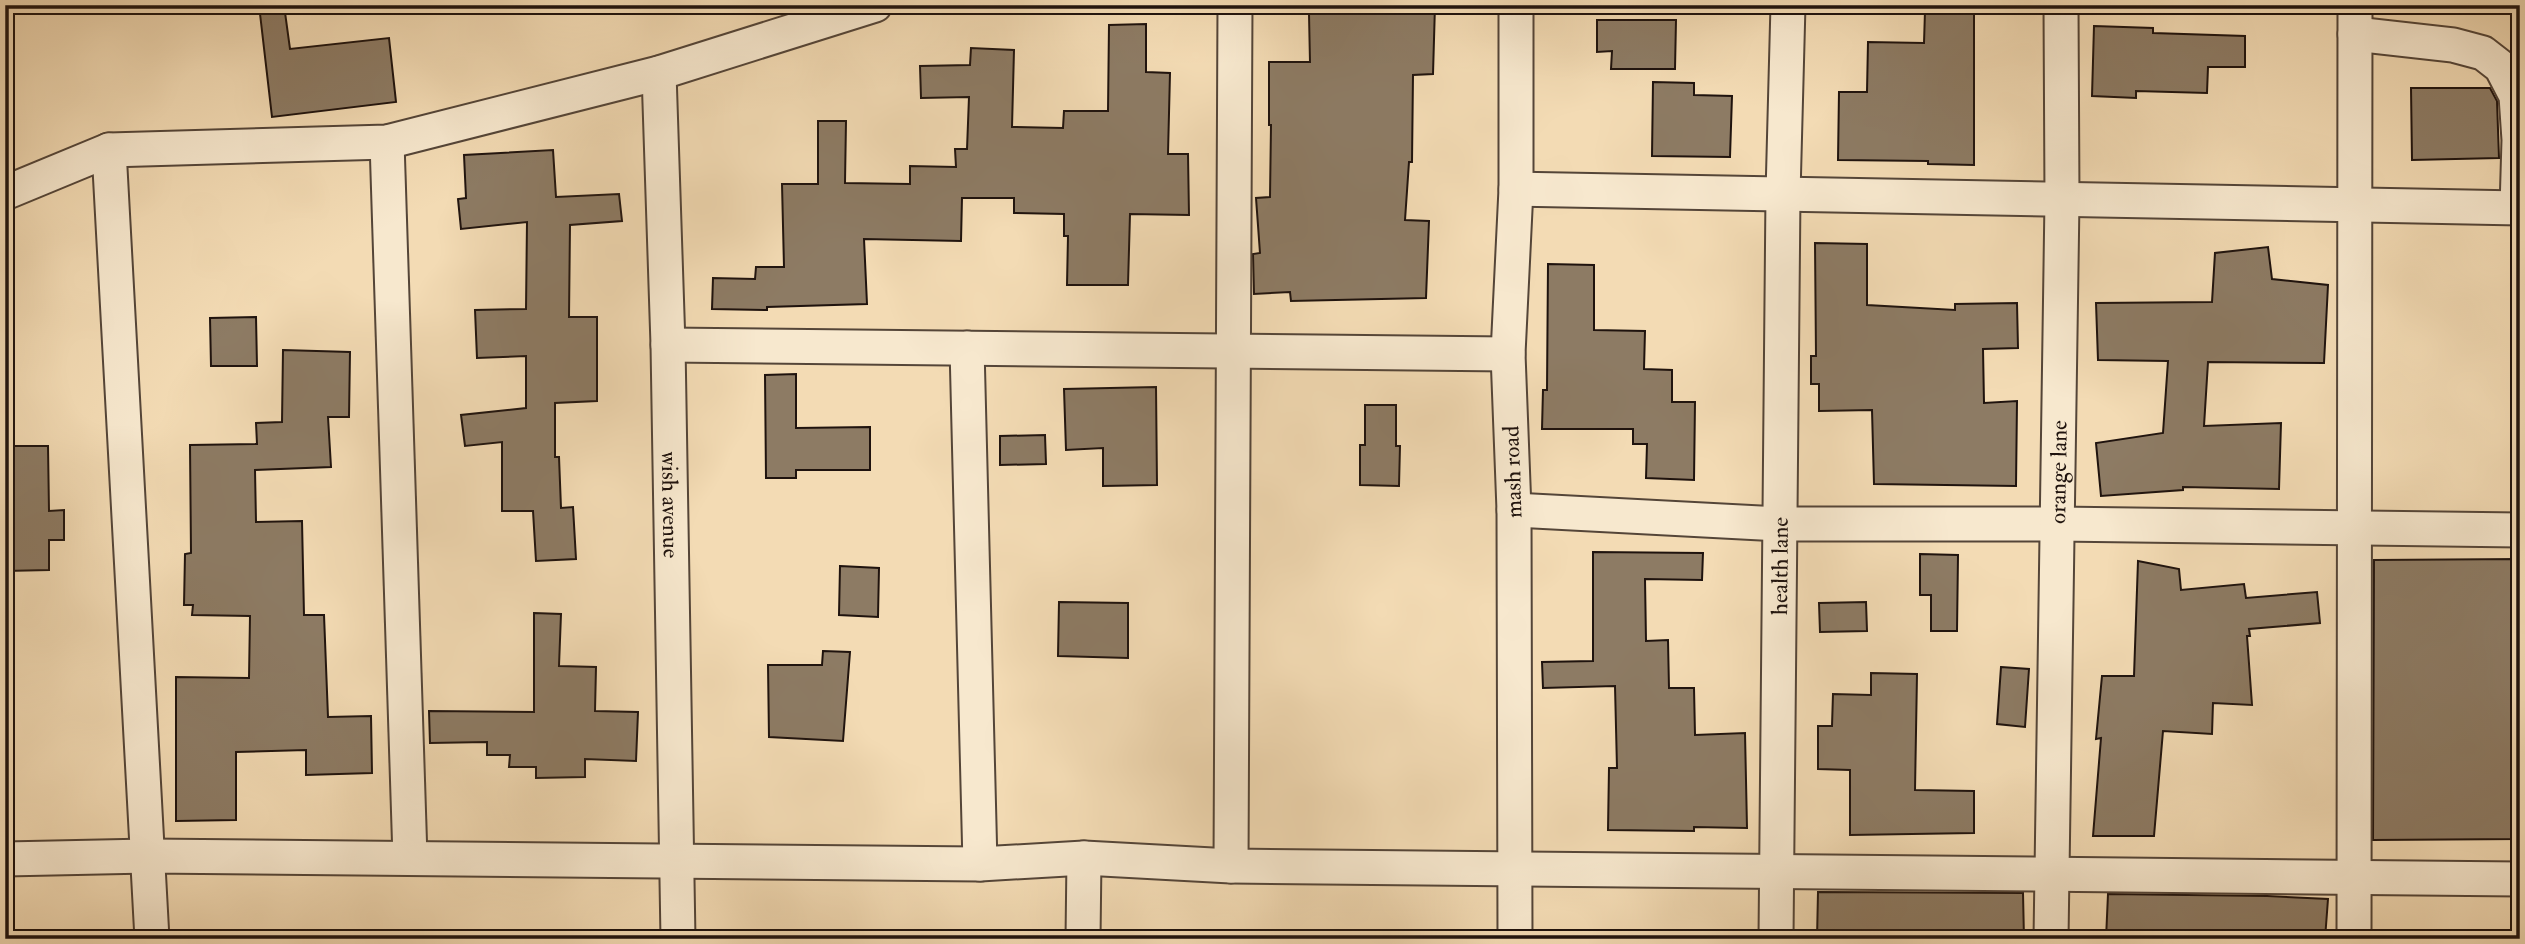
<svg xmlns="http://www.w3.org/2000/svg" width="2525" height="944" viewBox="0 0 2525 944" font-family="'IM FELL Double Pica',serif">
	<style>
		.building { fill: #8d7b64; stroke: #1f130e; stroke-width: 2 }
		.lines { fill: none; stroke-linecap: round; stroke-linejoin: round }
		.street-casing { stroke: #544538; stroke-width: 37 }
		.street { stroke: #f7e8ce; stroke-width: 33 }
		.labels { text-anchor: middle; stroke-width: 5; stroke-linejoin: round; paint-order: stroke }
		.street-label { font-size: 23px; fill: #1f130e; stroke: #f7e8ce }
	</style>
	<rect width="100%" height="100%" fill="#f3dbb4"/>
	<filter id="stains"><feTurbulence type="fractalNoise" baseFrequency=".00286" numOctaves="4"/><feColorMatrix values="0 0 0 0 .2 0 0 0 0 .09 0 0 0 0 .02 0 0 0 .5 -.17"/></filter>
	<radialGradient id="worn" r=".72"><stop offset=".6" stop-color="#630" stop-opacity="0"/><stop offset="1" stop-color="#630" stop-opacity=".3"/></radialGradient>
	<g class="building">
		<path d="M 259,5 L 284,5 L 290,49 L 389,38 L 396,102 L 272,117 Z"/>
		<path d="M 1369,5 L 1435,5 L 1433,74 L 1413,75 L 1412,162 L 1409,162 L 1405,220 L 1429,221 L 1426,298 L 1291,301 L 1290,292 L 1254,294 L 1253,254 L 1260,253 L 1256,198 L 1270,197 L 1271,125 L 1269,125 L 1269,62 L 1310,62 L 1309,14 L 1369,13 Z"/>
		<path d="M 1925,11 L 1974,12 L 1974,165 L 1928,164 L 1928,161 L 1838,160 L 1839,92 L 1867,92 L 1868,42 L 1924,43 Z"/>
		<path d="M 1597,20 L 1676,20 L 1675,69 L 1611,69 L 1612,51 L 1597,52 Z"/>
		<path d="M 1146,24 L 1146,72 L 1170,73 L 1168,154 L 1188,154 L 1189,215 L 1130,214 L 1128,285 L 1067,285 L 1068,236 L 1064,236 L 1064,214 L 1014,213 L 1014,198 L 962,198 L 961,241 L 864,239 L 867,304 L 767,307 L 767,310 L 712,309 L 713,278 L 755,279 L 756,267 L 784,267 L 782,184 L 818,184 L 818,121 L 846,121 L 845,183 L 910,184 L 910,166 L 956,167 L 955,149 L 967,149 L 969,97 L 921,98 L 920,66 L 970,65 L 971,48 L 1014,50 L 1012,127 L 1063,128 L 1064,111 L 1108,111 L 1109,25 Z"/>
		<path d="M 2094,26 L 2153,28 L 2153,33 L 2245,36 L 2245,67 L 2208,67 L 2207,93 L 2136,91 L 2136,98 L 2092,96 Z"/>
		<path d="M 1653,82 L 1694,83 L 1694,95 L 1732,96 L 1730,157 L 1652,156 Z"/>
		<path d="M 2411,88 L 2490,88 L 2497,101 L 2499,158 L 2412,160 Z"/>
		<path d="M 553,150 L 556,197 L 619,194 L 622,221 L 570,225 L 569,317 L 597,317 L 597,401 L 555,403 L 555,457 L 559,457 L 561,508 L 573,507 L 576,559 L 536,561 L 533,511 L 502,511 L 502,442 L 465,446 L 461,415 L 526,408 L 526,356 L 477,358 L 475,310 L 526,309 L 527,222 L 461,229 L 458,199 L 466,198 L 464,155 Z"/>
		<path d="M 1815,243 L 1867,244 L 1867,305 L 1955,310 L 1955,304 L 2017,303 L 2018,348 L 1983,349 L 1984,403 L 2017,401 L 2016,486 L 1874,484 L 1872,410 L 1819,411 L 1819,384 L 1811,384 L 1811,356 L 1816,356 Z"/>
		<path d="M 2268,247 L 2272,279 L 2328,285 L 2324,363 L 2208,362 L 2204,426 L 2281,423 L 2279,489 L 2183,487 L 2183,490 L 2101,496 L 2096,443 L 2163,433 L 2168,361 L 2098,360 L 2096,303 L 2212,302 L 2215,253 Z"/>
		<path d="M 1548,264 L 1594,265 L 1594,330 L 1645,331 L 1644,369 L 1672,370 L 1672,402 L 1695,402 L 1694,480 L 1646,478 L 1647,444 L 1633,444 L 1633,429 L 1542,429 L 1543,390 L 1547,390 Z"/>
		<path d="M 256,317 L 257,366 L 211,366 L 210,318 Z"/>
		<path d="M 283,350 L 350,352 L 349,417 L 328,417 L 331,467 L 255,470 L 256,522 L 302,521 L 304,615 L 324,615 L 328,717 L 371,716 L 372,773 L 306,775 L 306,750 L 236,752 L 236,820 L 176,821 L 176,677 L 249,678 L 250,616 L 192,615 L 193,605 L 184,605 L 185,554 L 191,553 L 190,445 L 257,444 L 256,423 L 282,422 Z"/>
		<path d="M 796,374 L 796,428 L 870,427 L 870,470 L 796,470 L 796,478 L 766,478 L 765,375 Z"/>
		<path d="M 1156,387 L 1157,485 L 1103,486 L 1103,448 L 1066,450 L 1064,389 Z"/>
		<path d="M 1365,405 L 1396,405 L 1396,446 L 1400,446 L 1399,486 L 1360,485 L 1360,445 L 1365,445 Z"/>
		<path d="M 1045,435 L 1046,464 L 1000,465 L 1000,436 Z"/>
		<path d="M 5,446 L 48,446 L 49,511 L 64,510 L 64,540 L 49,540 L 49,570 L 5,571 Z"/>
		<path d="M 1593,552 L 1703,553 L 1702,580 L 1645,579 L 1646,641 L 1668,640 L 1669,688 L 1694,688 L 1695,735 L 1745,733 L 1747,828 L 1694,827 L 1694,831 L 1608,830 L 1609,768 L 1617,768 L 1615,686 L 1543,688 L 1542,662 L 1593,661 Z"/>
		<path d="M 1920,554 L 1958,555 L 1957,631 L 1931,631 L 1931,595 L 1920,595 Z"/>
		<path d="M 2520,559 L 2520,839 L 2373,840 L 2374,560 Z"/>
		<path d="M 2138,561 L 2179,569 L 2181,590 L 2244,584 L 2246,598 L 2317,592 L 2320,623 L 2249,629 L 2250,636 L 2247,636 L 2252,705 L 2213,703 L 2212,734 L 2163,731 L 2154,836 L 2093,836 L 2101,738 L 2096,739 L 2102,676 L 2134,676 Z"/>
		<path d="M 840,566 L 879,568 L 878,617 L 839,615 Z"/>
		<path d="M 1059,602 L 1128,603 L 1128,658 L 1058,656 Z"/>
		<path d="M 1866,602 L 1867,631 L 1820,632 L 1819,603 Z"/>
		<path d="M 534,613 L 561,614 L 559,666 L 596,667 L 595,711 L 638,712 L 636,761 L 585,759 L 585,777 L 536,778 L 536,767 L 509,767 L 510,755 L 487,755 L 487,742 L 430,743 L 429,711 L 534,712 Z"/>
		<path d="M 823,651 L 850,652 L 843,741 L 769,737 L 768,665 L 822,665 Z"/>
		<path d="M 2001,667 L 2029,669 L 2025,727 L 1997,724 Z"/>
		<path d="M 1871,673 L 1917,674 L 1915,790 L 1974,791 L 1974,833 L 1850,835 L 1850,770 L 1818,769 L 1818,726 L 1832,726 L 1833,694 L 1871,695 Z"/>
		<path d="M 1818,892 L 2023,893 L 2024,939 L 1817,939 Z"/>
		<path d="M 2108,894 L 2267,896 L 2328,899 L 2325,939 L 2106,939 Z"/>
	</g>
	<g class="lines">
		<defs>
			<g id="street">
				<path d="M 2355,34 L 2453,45 L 2483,53 L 2501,67 L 2516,96 L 2519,140 L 2517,208"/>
				<path id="s1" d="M 659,73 L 668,345 L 678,939"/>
				<path d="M 387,142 L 410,858"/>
				<path d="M 109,150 L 152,939"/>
				<path d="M 1516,189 L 2520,208"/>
				<path d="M 5,193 L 109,150 L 387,142 L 659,73 L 875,5"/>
				<path d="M 668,345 L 1508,354"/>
				<path d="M 967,348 L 980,864"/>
				<path d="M 1514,510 L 1780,524 L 2057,524 L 2520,530"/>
				<path d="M 5,859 L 148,856 L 980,864 L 1084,858 L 1231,866 L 2520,879"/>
				<path d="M 1231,866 L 1235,5"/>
				<path d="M 1083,939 L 1084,858"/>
				<path d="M 1515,939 L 1514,510 L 1508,354 L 1516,189 L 1516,5"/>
				<path id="s2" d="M 1776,939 L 1783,194 L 1788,5"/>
				<path id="s3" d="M 2051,939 L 2062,200 L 2061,5"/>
				<path d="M 2354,939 L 2355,5"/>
			</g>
		</defs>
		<use href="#street" class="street-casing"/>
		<use href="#street" class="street"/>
	</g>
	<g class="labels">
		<g class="street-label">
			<text transform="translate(1512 472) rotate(-92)" y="8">mash road</text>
			<text dy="8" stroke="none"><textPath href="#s3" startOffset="467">orange lane</textPath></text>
			<text dy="8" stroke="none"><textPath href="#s1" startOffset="432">wish avenue</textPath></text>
			<text dy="8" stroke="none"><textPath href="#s2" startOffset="373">health lane</textPath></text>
		</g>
	</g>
	<rect width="2525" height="944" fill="none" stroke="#f3dbb4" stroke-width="28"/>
	<rect x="7" y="7" width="2511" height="930" fill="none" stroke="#1f130e" stroke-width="3.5"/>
	<rect x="14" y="14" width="2497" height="916" fill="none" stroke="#1f130e" stroke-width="2"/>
	<rect width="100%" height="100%" filter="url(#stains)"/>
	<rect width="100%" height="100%" fill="url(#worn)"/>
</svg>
